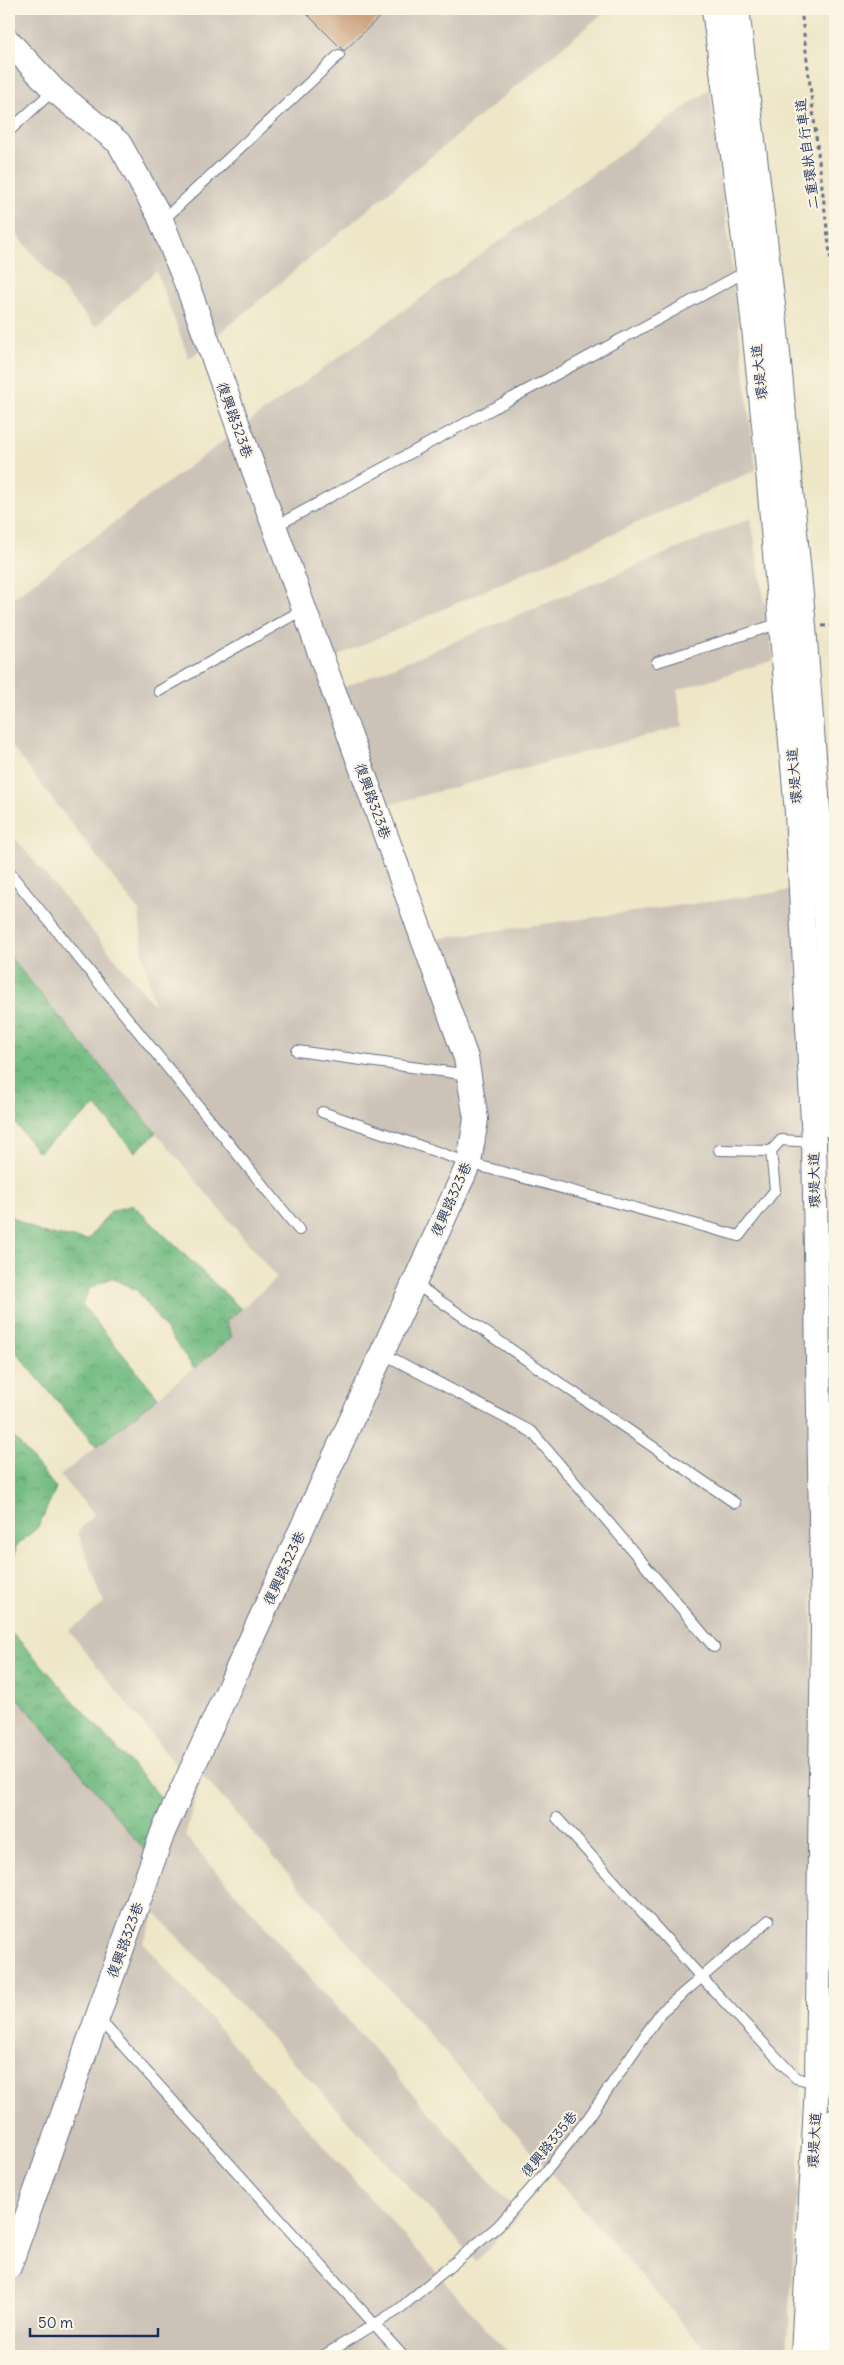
<svg xmlns="http://www.w3.org/2000/svg" width="844" height="2365" viewBox="0 0 844 2365" font-family="Delius,'LXGW WenKai TC',sans-serif">
	<style>
		.industrial { fill: #ccc2b8 }
		.forest { fill: url(#forest-crowns); stroke: #477670 }
		.building { fill: #caa37e }
		.lines { fill: none; stroke-linecap: round; stroke-linejoin: round }
		.service-casing { stroke: #656f83; stroke-width: 12 }
		.tertiary-casing { stroke: #656f83; stroke-width: 26 }
		.path { stroke: #656f83; stroke-width: 3; stroke-dasharray: 4 4; stroke-linecap: butt }
		.service { stroke: #fff; stroke-width: 10 }
		.tertiary { stroke: #fff; stroke-width: 24 }
		.labels { text-anchor: middle; stroke-width: 4; stroke-linejoin: round; paint-order: stroke }
		.street-label { font-size: 14px; fill: #1b2f5e; stroke: #fcf5e5 }
	</style>
	<defs>
		<pattern id="forest-crowns" width="20" height="18" patternUnits="userSpaceOnUse" patternTransform="scale(1.25)"><rect width="20" height="18" fill="#73bc83"/><path d="M2 6a3 3 0 1 1 6 0M12 15a3 3 0 1 1 6 0" fill="none" stroke="#5e996e"/></pattern>
	</defs>
	<rect width="100%" height="100%" fill="#fcf5e5"/>
	<filter id="ink" filterUnits="userSpaceOnUse"><feTurbulence type="fractalNoise" baseFrequency=".02" numOctaves="2"/><feDisplacementMap in="SourceGraphic" scale="10" xChannelSelector="R" yChannelSelector="G"/><feConvolveMatrix kernelMatrix="1 2 1 2 8 2 1 2 1" color-interpolation-filters="sRGB"/></filter>
	<filter id="wash" filterUnits="userSpaceOnUse"><feTurbulence type="fractalNoise" baseFrequency=".0096" numOctaves="4" result="noise"/><feDisplacementMap in="SourceGraphic" scale="20" xChannelSelector="R" yChannelSelector="G"/><feGaussianBlur stdDeviation="1.12" result="paint"/><feColorMatrix in="noise" values="0 0 0 0 0 0 0 0 0 0 0 0 0 0 0 0 0 1.4 0 .05"/><feComposite in="paint" operator="in"/></filter>
	<g filter="url(#wash)">
		<rect width="100%" height="100%" fill="#eee6c7"/>
		<g class="industrial">
			<path d="M 9,9 L 608,9 L 189,359 L 156,271 L 95,327 L 11,228 L 9,230 Z"/>
			<path d="M 710,89 L 756,470 L 329,660 L 340,689 L 751,518 L 774,660 L 677,690 L 683,726 L 384,806 L 426,940 L 794,890 L 806,1201 L 813,1559 L 811,1748 L 800,2148 L 787,2356 L 711,2356 L 202,1775 L 185,1836 L 520,2215 L 477,2261 L 156,1913 L 143,1943 L 511,2356 L 9,2356 L 9,1687 L 146,1851 L 178,1768 L 69,1631 L 104,1603 L 78,1532 L 94,1514 L 60,1476 L 232,1337 L 226,1321 L 277,1278 L 9,956 L 9,831 L 154,1005 L 143,954 L 139,911 L 9,743 L 9,601 L 249,422 Z"/>
		</g>
		<g class="forest">
			<path d="M 9,956 L 156,1133 L 135,1152 L 96,1106 L 38,1152 L 9,1115 Z"/>
			<path d="M 133,1205 L 241,1309 L 226,1321 L 232,1337 L 194,1368 L 137,1290 L 111,1278 L 90,1288 L 82,1305 L 158,1397 L 96,1447 L 9,1344 L 9,1215 L 41,1233 L 88,1240 L 111,1211 Z"/>
			<path d="M 9,1431 L 56,1488 L 38,1527 L 16,1546 L 9,1580 Z"/>
			<path d="M 9,1629 L 165,1802 L 146,1852 L 9,1687 Z"/>
		</g>
		<g id="blocks">
			<path class="building" d="M 302,9 L 388,9 L 344,51 Z"/>
		</g>
	</g>
	<g filter="url(#ink)">
		<use href="#blocks" fill-opacity="0" stroke="#656f83" stroke-width="1"/>
		<g class="lines">
			<defs>
				<g id="service">
					<path d="M 9,131 L 54,90"/>
					<path d="M 162,221 L 339,55"/>
					<path d="M 274,527 L 747,271"/>
					<path d="M 657,662 L 781,623"/>
					<path d="M 159,691 L 304,609"/>
					<path d="M 9,872 L 299,1230"/>
					<path d="M 297,1051 L 469,1075"/>
					<path d="M 322,1112 L 469,1163 L 739,1236 L 775,1190 L 771,1151 L 781,1140 L 814,1142"/>
					<path d="M 719,1150 L 771,1151"/>
					<path d="M 414,1283 L 735,1503"/>
					<path d="M 382,1353 L 532,1432 L 714,1647"/>
					<path d="M 557,1818 L 701,1977 L 796,2078 L 816,2083"/>
					<path d="M 98,2018 L 403,2356"/>
					<path d="M 323,2356 L 398,2310 L 498,2226 L 545,2173 L 589,2117 L 661,2012 L 769,1920"/>
				</g>
				<g id="tertiary">
					<path d="M 714,9 L 748,270 L 765,435 L 797,813 L 814,1142 L 823,1626 L 817,2083 L 803,2356"/>
					<path d="M 737,9 L 775,322 L 804,627 L 826,913 L 835,1128"/>
					<path d="M 9,42 L 54,90 L 119,143 L 159,215 L 189,290 L 466,1058 L 476,1119 L 469,1163 L 163,1832 L 9,2267"/>
					<path d="M 824,2356 L 835,2120"/>
				</g>
			</defs>
			<use href="#service" class="service-casing"/>
			<use href="#tertiary" class="tertiary-casing"/>
			<g class="path">
				<path d="M 801,9 L 835,296"/>
				<path d="M 822,626 L 835,625"/>
			</g>
			<use href="#service" class="service"/>
			<use href="#tertiary" class="tertiary"/>
		</g>
	</g>
	<g class="labels">
		<g class="street-label">
			<text transform="translate(807 154) rotate(-97)" y="5">二重環狀自行車道</text>
			<text transform="translate(759 372) rotate(-96)" y="5">環堤大道</text>
			<text transform="translate(235 420) rotate(70)" y="5">復興路323巷</text>
			<text transform="translate(794 776) rotate(-95)" y="5">環堤大道</text>
			<text transform="translate(373 801) rotate(70)" y="5">復興路323巷</text>
			<text transform="translate(814 1180) rotate(-91)" y="5">環堤大道</text>
			<text transform="translate(451 1199) rotate(-66)" y="5">復興路323巷</text>
			<text transform="translate(284 1568) rotate(-65)" y="5">復興路323巷</text>
			<text transform="translate(125 1940) rotate(-70)" y="5">復興路323巷</text>
			<text transform="translate(814 2140) rotate(-87)" y="5">環堤大道</text>
			<text transform="translate(549 2144) rotate(-51)" y="5">復興路335巷</text>
		</g>
	</g>
	<rect width="844" height="2365" fill="none" stroke="#fcf5e5" stroke-width="30"/>
	<path d="M30 2328v8h128v-8" fill="none" stroke="#1b2f5e" stroke-width="2.5"/>
	<text x="38" y="2328" font-size="15" fill="#1b2f5e" stroke="#fcf5e5" stroke-width="4" paint-order="stroke">50 m</text>
</svg>
